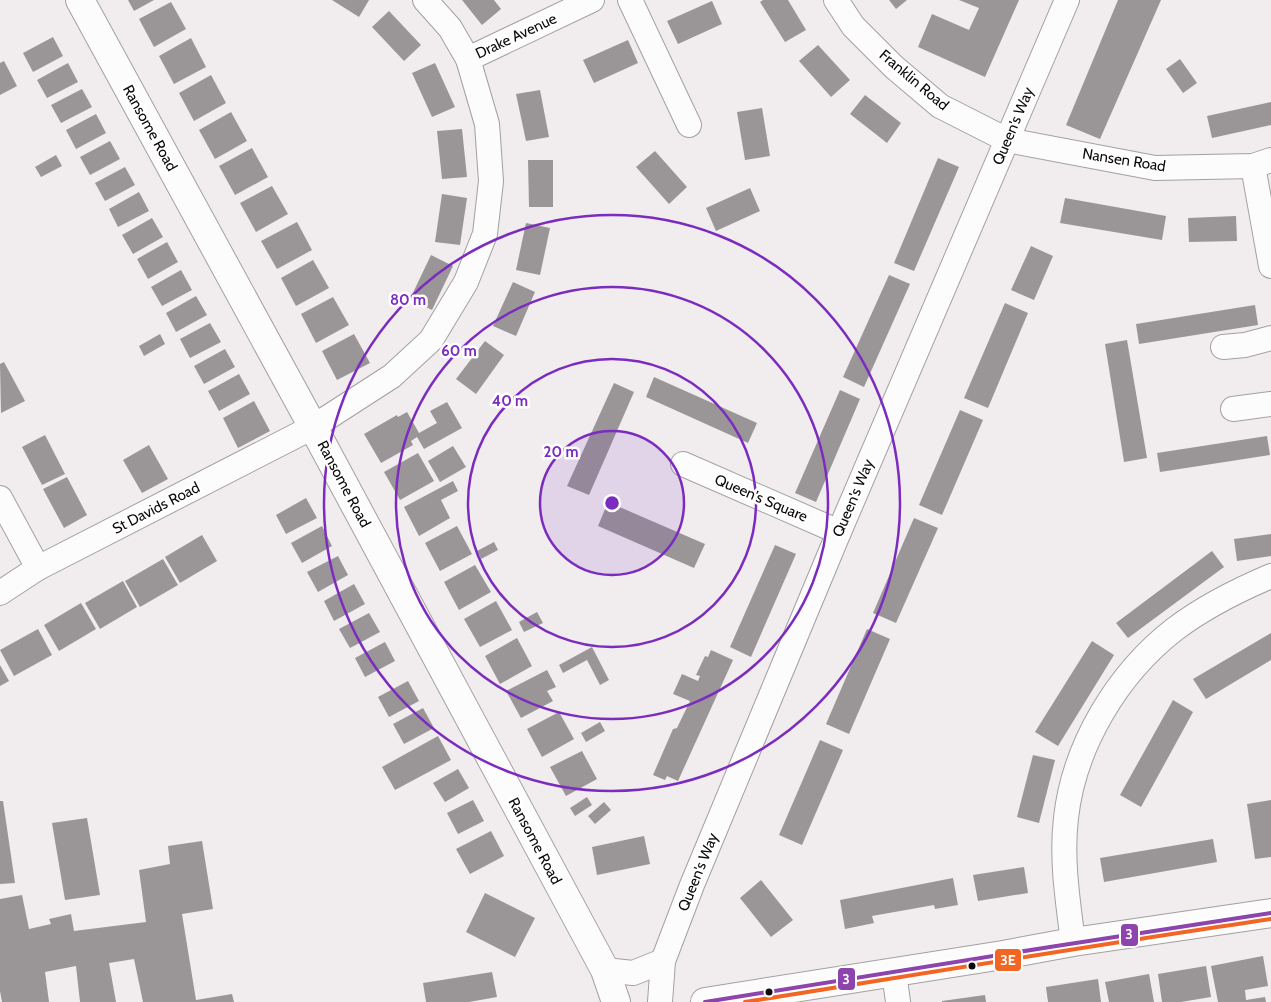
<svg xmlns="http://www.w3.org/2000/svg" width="1271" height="1002" viewBox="0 0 1271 1002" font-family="Cabin,sans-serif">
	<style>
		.building { fill: #9a9697 }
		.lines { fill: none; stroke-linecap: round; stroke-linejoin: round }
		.minor-casing { stroke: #a4a0a2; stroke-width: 26 }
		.tertiary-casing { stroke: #a4a0a2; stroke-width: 30 }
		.minor { stroke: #fdfcfc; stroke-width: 24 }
		.tertiary { stroke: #fdfcfc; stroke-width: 28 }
		.bus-1-casing { stroke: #fff; stroke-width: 8 }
		.bus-2-casing { stroke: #fff; stroke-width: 8 }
		.bus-1 { stroke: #8e44ad; stroke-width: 4 }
		.bus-2 { stroke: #f26522; stroke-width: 4 }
		.ring { fill: none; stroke: #7b2cbf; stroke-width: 2.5 }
		.bus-dot { fill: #0d0a0c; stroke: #fff; stroke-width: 2 }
		.labels { text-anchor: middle; stroke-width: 5; stroke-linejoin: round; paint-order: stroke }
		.street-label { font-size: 15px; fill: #0d0a0c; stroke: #fff }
		.centre { fill: #7b2cbf; stroke: #fff; stroke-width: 2.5 }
		.ring-label { font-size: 15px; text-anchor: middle; font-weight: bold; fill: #7b2cbf; stroke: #fff; stroke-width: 5; stroke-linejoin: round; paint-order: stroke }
		.line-badge { stroke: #fff; stroke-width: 2 }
		.badge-label { font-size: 14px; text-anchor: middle; font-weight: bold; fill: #fff }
	</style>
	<rect width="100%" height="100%" fill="#f1ecee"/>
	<g class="building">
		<path d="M 128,0 L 154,0 L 134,11 Z"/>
		<path d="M 332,0 L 369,0 L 359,17 Z"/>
		<path d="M 462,0 L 494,0 L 501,9 L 482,25 Z"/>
		<path d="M 763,0 L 788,0 L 806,30 L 785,42 L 760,2 Z"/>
		<path d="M 889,0 L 907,0 L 896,9 Z"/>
		<path d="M 959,0 L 1019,0 L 985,77 L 918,47 L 932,14 L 969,30 L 979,8 Z"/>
		<path d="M 1118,0 L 1161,0 L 1100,139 L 1066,125 Z"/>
		<path d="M 712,1 L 722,24 L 678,44 L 667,21 Z"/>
		<path d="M 171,2 L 186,29 L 154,47 L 139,19 Z"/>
		<path d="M 389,11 L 421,45 L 404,61 L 372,27 Z"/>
		<path d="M 53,37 L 63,56 L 33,72 L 23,53 Z"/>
		<path d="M 191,38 L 206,67 L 174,84 L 159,56 Z"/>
		<path d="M 628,40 L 638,63 L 594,83 L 583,60 Z"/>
		<path d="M 818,45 L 850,80 L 831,97 L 799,61 Z"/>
		<path d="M 1180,59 L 1197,83 L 1183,93 L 1166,69 Z"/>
		<path d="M 4,61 L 17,86 L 0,95 L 0,63 Z"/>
		<path d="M 68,63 L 78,82 L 47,98 L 37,80 Z"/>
		<path d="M 435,63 L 455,107 L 432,117 L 412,73 Z"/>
		<path d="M 211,75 L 226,103 L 194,121 L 179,93 Z"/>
		<path d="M 82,89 L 92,107 L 61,123 L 51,105 Z"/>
		<path d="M 540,90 L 549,137 L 526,141 L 516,94 Z"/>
		<path d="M 865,95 L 901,123 L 887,143 L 850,114 Z"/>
		<path d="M 1271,102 L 1271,125 L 1212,138 L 1207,116 Z"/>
		<path d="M 762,108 L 770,156 L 745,160 L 737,112 Z"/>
		<path d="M 231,112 L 247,141 L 215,159 L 199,130 Z"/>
		<path d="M 96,114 L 106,133 L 76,149 L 66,130 Z"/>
		<path d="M 462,129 L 467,177 L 442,179 L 437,131 Z"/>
		<path d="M 110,141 L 120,159 L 90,175 L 80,157 Z"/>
		<path d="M 252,148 L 268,177 L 235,195 L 219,166 Z"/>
		<path d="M 655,151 L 687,187 L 669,204 L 636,167 Z"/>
		<path d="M 56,155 L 62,166 L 41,177 L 35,167 Z"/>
		<path d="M 938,158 L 959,167 L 914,271 L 894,263 Z"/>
		<path d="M 528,160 L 553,160 L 553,207 L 529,207 Z"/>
		<path d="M 125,167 L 135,185 L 105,201 L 95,183 Z"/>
		<path d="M 272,186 L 288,214 L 256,232 L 240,203 Z"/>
		<path d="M 750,188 L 760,211 L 716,231 L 706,208 Z"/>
		<path d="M 139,192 L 149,211 L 118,227 L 109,209 Z"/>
		<path d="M 442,194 L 467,198 L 460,245 L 435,242 Z"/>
		<path d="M 1065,198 L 1166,216 L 1162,240 L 1060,223 Z"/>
		<path d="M 1236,216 L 1237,241 L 1189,242 L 1188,218 Z"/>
		<path d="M 152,218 L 163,237 L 133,254 L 122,235 Z"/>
		<path d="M 297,222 L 312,250 L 277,269 L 261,241 Z"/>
		<path d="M 526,223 L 550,228 L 540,275 L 516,270 Z"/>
		<path d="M 167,242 L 178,262 L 148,279 L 137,259 Z"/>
		<path d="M 1031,246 L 1053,256 L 1034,300 L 1011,290 Z"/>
		<path d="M 431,255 L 453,266 L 432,310 L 410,299 Z"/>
		<path d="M 313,260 L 329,288 L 296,306 L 281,278 Z"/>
		<path d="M 181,270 L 192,290 L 162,306 L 151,287 Z"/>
		<path d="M 889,275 L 910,284 L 864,387 L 843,377 Z"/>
		<path d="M 513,282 L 535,292 L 516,336 L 493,326 Z"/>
		<path d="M 196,296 L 207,315 L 176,332 L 166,313 Z"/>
		<path d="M 333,297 L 349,325 L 316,343 L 301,314 Z"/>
		<path d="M 1005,303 L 1028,313 L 988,408 L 964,398 Z"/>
		<path d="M 1255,305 L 1258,325 L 1139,344 L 1136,324 Z"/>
		<path d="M 210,323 L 221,342 L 190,358 L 180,339 Z"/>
		<path d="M 160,334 L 165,344 L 144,356 L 139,346 Z"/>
		<path d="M 354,334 L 370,363 L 337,380 L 322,351 Z"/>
		<path d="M 1127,340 L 1147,458 L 1124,462 L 1105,344 Z"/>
		<path d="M 485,341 L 504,355 L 476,394 L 456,379 Z"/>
		<path d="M 225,349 L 235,367 L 204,384 L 194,366 Z"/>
		<path d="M 4,362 L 25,401 L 1,413 L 0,364 Z"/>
		<path d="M 239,374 L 250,394 L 219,411 L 208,391 Z"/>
		<path d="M 654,377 L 757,423 L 748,443 L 646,397 Z"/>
		<path d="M 614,383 L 634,392 L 589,495 L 567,486 Z"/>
		<path d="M 840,390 L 860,399 L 816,502 L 795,493 Z"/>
		<path d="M 254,401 L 270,431 L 238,448 L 223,418 Z"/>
		<path d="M 447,402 L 462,428 L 424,449 L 417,437 L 411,441 L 413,445 L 381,463 L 364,434 L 397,415 L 398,417 L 407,412 L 419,433 L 437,423 L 430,411 Z"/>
		<path d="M 960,410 L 983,420 L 942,515 L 919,505 Z"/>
		<path d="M 45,435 L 65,474 L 42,485 L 22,447 Z"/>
		<path d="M 1267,436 L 1270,455 L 1160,472 L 1157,453 Z"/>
		<path d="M 149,445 L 168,479 L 142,493 L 123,460 Z"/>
		<path d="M 453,446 L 466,467 L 440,482 L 428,461 Z"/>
		<path d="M 418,453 L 434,481 L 400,500 L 384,472 Z"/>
		<path d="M 67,477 L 87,515 L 64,528 L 43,489 Z"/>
		<path d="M 453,481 L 458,491 L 441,500 L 450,518 L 419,536 L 404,507 Z"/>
		<path d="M 306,498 L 317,518 L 286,534 L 276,515 Z"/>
		<path d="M 608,502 L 705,544 L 694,568 L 598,526 Z"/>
		<path d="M 914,518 L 938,528 L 896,623 L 873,613 Z"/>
		<path d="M 322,526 L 332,546 L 302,563 L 291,543 Z"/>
		<path d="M 457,526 L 472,554 L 440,571 L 425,543 Z"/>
		<path d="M 1271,534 L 1271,556 L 1237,561 L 1234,539 Z"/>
		<path d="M 202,535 L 217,561 L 180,583 L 165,557 Z"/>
		<path d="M 494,542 L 498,550 L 481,559 L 477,551 Z"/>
		<path d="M 775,545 L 796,554 L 751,657 L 730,647 Z"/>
		<path d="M 1212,551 L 1224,567 L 1128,638 L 1116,623 Z"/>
		<path d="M 338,556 L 348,575 L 318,592 L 307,572 Z"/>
		<path d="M 163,559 L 178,585 L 140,607 L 125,581 Z"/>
		<path d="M 475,565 L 491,592 L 459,610 L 444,582 Z"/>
		<path d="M 123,581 L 137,607 L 100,629 L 85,603 Z"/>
		<path d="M 354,584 L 365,604 L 334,621 L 324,601 Z"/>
		<path d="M 496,601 L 512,630 L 480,647 L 464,619 Z"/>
		<path d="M 81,603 L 96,629 L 59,651 L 44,625 Z"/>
		<path d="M 537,612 L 543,623 L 524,632 L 519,622 Z"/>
		<path d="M 369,613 L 380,632 L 350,648 L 339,629 Z"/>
		<path d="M 38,629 L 52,655 L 14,676 L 0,650 Z"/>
		<path d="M 867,629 L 890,639 L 849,734 L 826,724 Z"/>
		<path d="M 1271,633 L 1271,660 L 1206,699 L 1193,679 Z"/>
		<path d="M 517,638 L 532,666 L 500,684 L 485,656 Z"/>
		<path d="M 1092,641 L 1114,655 L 1058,746 L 1035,732 Z"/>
		<path d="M 385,642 L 395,661 L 365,677 L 355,658 Z"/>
		<path d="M 592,647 L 609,680 L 600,685 L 587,660 L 563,673 L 559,665 Z"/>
		<path d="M 711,650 L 733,660 L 678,781 L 667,776 L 665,780 L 653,775 L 673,729 L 677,728 L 690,701 L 673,694 L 682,674 L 698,681 L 700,676 L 696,675 L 705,656 L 708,657 Z"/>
		<path d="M 0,665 L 9,681 L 0,686 Z"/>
		<path d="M 547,670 L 556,687 L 547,691 L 553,701 L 521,718 L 506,691 Z"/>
		<path d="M 408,681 L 419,701 L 389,717 L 378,697 Z"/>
		<path d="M 1173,700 L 1193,712 L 1141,807 L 1120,795 Z"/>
		<path d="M 423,708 L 434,728 L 404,744 L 393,724 Z"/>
		<path d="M 559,712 L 574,739 L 542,757 L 527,729 Z"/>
		<path d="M 600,722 L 605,731 L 586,742 L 581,733 Z"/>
		<path d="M 438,736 L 451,760 L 395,790 L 382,767 Z"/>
		<path d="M 820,740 L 843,750 L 802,845 L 779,835 Z"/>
		<path d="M 582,751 L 597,779 L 566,796 L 550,767 Z"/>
		<path d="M 1033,755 L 1055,760 L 1039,823 L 1017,817 Z"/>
		<path d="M 458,769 L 469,788 L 445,802 L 433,783 Z"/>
		<path d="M 587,797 L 592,805 L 575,816 L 570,808 Z"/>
		<path d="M 473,800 L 484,821 L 458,834 L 447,813 Z"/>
		<path d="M 1271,800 L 1271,857 L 1255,859 L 1247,804 Z"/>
		<path d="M 0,801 L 3,801 L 15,883 L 0,884 Z"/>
		<path d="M 604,802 L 611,810 L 595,824 L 588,816 Z"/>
		<path d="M 87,818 L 100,895 L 65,900 L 52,823 Z"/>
		<path d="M 491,831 L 504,856 L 470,874 L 456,849 Z"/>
		<path d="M 644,836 L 650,864 L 597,875 L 592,847 Z"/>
		<path d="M 1213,839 L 1217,862 L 1104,882 L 1100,858 Z"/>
		<path d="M 202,841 L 213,909 L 182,914 L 196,1000 L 232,994 L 234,1002 L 143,1002 L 134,959 L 109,963 L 116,1002 L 80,1002 L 76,966 L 45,972 L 49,1002 L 2,1002 L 0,991 L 0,899 L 22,895 L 29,929 L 51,924 L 49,919 L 71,914 L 74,931 L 146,922 L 139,870 L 170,864 L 168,846 Z"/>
		<path d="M 1024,867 L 1028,893 L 978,901 L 973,875 Z"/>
		<path d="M 953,878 L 958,905 L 935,909 L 934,905 L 872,916 L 874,923 L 845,929 L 840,900 Z"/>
		<path d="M 761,880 L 793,920 L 771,937 L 740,898 Z"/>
		<path d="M 485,893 L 535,918 L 515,957 L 466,932 Z"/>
		<path d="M 1263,956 L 1268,986 L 1245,990 L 1246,1000 L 1265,997 L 1266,1002 L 1218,1002 L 1211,966 Z"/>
		<path d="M 1206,966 L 1211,997 L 1181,1002 L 1162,1002 L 1158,974 Z"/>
		<path d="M 492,972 L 497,997 L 469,1002 L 426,1002 L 423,983 Z"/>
		<path d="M 1149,974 L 1154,1002 L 1109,1002 L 1105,982 Z"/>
		<path d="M 1098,979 L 1101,1002 L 1048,1002 L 1046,987 Z"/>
		<path d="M 985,995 L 986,1002 L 942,1002 L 942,1001 Z"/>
	</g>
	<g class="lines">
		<defs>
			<g id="minor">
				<path d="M 630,0 L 689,125"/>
				<path d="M 836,0 L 853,26 L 894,67 L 940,106 L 1007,140 L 1155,168 L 1253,166 L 1271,160"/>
				<path d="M 468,59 L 592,0"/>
				<path d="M 1253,166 L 1271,266"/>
				<path d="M 1223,347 L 1245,345 L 1271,338"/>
				<path d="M 1233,409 L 1271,404"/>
				<path d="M 683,464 L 839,532"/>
				<path d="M 0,498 L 38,568"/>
				<path d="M 0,593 L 38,568 L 313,427 L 392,376 L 431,340 L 466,282 L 485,234 L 491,181 L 487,124 L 468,59 L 450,28 L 425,0"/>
				<path d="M 1073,942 C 1068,902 1061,859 1066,818 C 1074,745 1118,673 1175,629 C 1204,607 1238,590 1271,576"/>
				<path d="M 605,970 L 633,973 L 663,961"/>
				<path d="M 894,972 L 898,1002"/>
				<path d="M 660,1002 L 663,961 L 692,885 L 839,532 L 1067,0"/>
			</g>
			<g id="tertiary">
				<path d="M 80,0 L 313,427 L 605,970 L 616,1002"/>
				<path d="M 705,1002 L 1003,955 L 1073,942 L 1271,913"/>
			</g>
		</defs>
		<use href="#minor" class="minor-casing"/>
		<use href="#tertiary" class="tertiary-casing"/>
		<use href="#minor" class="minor"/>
		<use href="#tertiary" class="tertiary"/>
		<defs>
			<path id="bus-1" d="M 705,1002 C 894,972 1082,941 1271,913"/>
			<path id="bus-2" d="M 745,1002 C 920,974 1095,945 1271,919"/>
		</defs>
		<use href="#bus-1" class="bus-1-casing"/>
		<use href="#bus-2" class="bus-2-casing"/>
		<use href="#bus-1" class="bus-1"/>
		<use href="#bus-2" class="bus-2"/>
	</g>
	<circle cx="612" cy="503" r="72" fill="#7b2cbf" fill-opacity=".12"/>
	<g class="ring">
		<circle cx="612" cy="503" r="72"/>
		<circle cx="612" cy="503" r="144"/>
		<circle cx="612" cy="503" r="216"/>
		<circle cx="612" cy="503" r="288"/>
	</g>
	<g class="bus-dot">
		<circle cx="972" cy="966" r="4.5"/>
		<circle cx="769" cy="992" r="4.5"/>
	</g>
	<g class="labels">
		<g class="street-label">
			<text transform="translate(516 36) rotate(-25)" y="5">Drake Avenue</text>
			<text transform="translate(914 80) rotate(40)" y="5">Franklin Road</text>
			<text transform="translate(1013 126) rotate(-67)" y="5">Queen's Way</text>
			<text transform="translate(150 128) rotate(61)" y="5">Ransome Road</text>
			<text transform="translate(1124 160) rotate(9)" y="5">Nansen Road</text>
			<text transform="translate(344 484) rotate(62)" y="5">Ransome Road</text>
			<text transform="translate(761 498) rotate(23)" y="5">Queen's Square</text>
			<text transform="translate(853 498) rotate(-67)" y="5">Queen's Way</text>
			<text transform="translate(156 508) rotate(-27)" y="5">St Davids Road</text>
			<text transform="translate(535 841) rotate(62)" y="5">Ransome Road</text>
			<text transform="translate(698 872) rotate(-68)" y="5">Queen's Way</text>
		</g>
	</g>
	<circle cx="612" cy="503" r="8" class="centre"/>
	<g class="ring-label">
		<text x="408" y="305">80 m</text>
		<text x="459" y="356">60 m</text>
		<text x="510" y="406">40 m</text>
		<text x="561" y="457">20 m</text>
	</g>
	<g class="line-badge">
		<rect x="1120" y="923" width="19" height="24" rx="5" fill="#8e44ad"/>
		<rect x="994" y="948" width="28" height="24" rx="5" fill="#f26522"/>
		<rect x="837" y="967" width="19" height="24" rx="5" fill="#8e44ad"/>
	</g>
	<g class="badge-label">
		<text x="1129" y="939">3</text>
		<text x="1008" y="965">3E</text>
		<text x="846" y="984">3</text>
	</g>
</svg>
